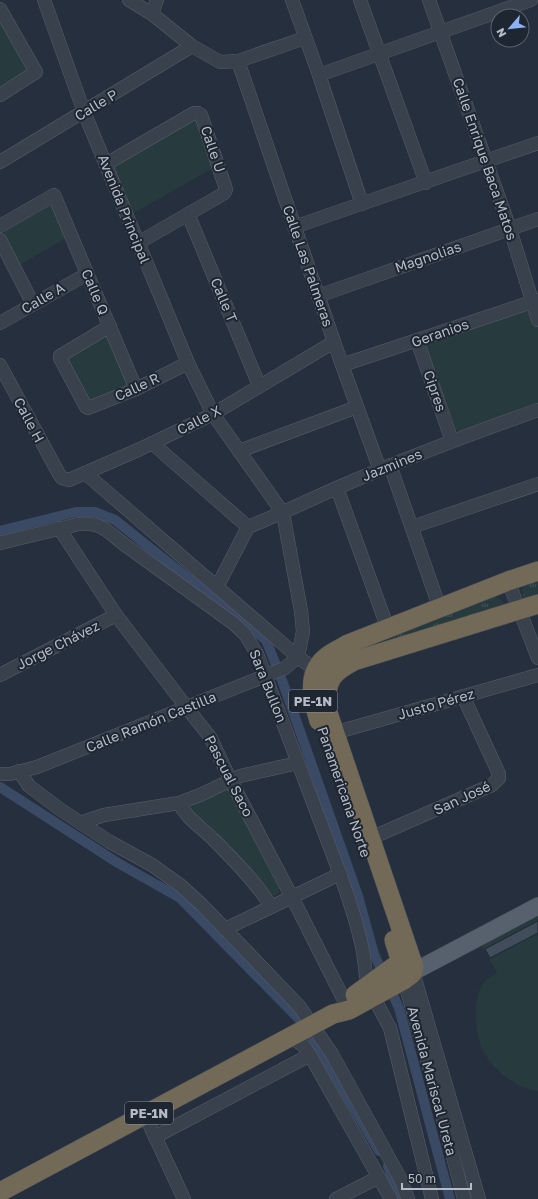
<svg xmlns="http://www.w3.org/2000/svg" width="538" height="1199" viewBox="0 0 538 1199" font-family="'Golos Text',sans-serif">
	<style>
		.grass { fill: url(#grass-tufts) }
		.park { fill: #273b3e }
		.lines { fill: none; stroke-linecap: round; stroke-linejoin: round }
		.canal { stroke: #3a4a64; stroke-width: 10 }
		.building { fill: #424d5c; stroke: #202834 }
		.minor-casing { stroke: #575f6b; stroke-width: 14 }
		.major-casing { stroke: #424a56; stroke-width: 18 }
		.highway-casing { stroke: #444c58; stroke-width: 20 }
		.minor { stroke: #39414d; stroke-width: 13 }
		.major { stroke: #57606d; stroke-width: 17 }
		.highway { stroke: #736957; stroke-width: 19 }
		.labels { text-anchor: middle; stroke-width: 4; stroke-linejoin: round; paint-order: stroke }
		.shield { fill: #1e2632; stroke: #888f9b; stroke-width: 1 }
		.shield-label { font-size: 13px; font-weight: bold; fill: #b5bcc8 }
		.street-label { font-size: 14px; fill: #b5bcc8; stroke: #1e2632 }
	</style>
	<defs>
		<pattern id="grass-tufts" width="24" height="20" patternUnits="userSpaceOnUse"><rect width="24" height="20" fill="#273b3e"/><path d="M3 7l-1-3M5 7V3M7 7l1-3M15 17l-1-3M17 17v-4M19 17l1-3" fill="none" stroke="#445558"/></pattern>
	</defs>
	<rect width="100%" height="100%" fill="#252f3d"/>
	<g class="grass">
		<path d="M 538,581 L 538,599 L 529,602 L 524,598 L 522,590 L 524,586 Z"/>
		<path d="M 495,596 C 501,600 504,601 504,609 L 350,653 Z"/>
	</g>
	<g class="park">
		<path d="M 0,18 L 32,72 L 0,93 Z"/>
		<path d="M 195,119 L 199,120 L 215,167 L 132,214 L 114,167 Z"/>
		<path d="M 51,204 L 54,205 L 68,237 L 18,266 L 4,236 L 4,232 Z"/>
		<path d="M 522,309 L 533,313 L 538,326 L 538,406 L 466,433 L 456,430 L 425,347 L 431,339 Z"/>
		<path d="M 106,334 L 131,385 L 90,404 L 67,360 Z"/>
		<path d="M 228,788 L 279,888 L 279,893 L 275,896 L 269,894 L 185,804 Z"/>
		<path d="M 538,917 L 538,1091 C 510,1087 484,1063 478,1036 C 476,1028 476,1019 476,1011 C 477,992 480,982 497,973 L 482,945 Z"/>
	</g>
	<g class="lines">
		<g class="canal">
			<path d="M 0,531 L 76,512 L 95,512 L 115,520 L 266,640 L 283,683 L 358,896 L 374,954 L 399,1008 L 450,1199"/>
			<path d="M 0,787 L 118,863 L 180,898 L 301,1021 L 312,1036 L 379,1151"/>
			<path d="M 388,1166 L 400,1199"/>
		</g>
	</g>
	<path class="building" d="M 538,921 L 538,933 L 490,958 L 485,949 Z"/>
	<g class="lines">
		<defs>
			<g id="minor">
				<path d="M 129,0 L 152,14 L 192,46 L 220,62 L 238,61 L 305,38"/>
				<path d="M 292,0 L 319,75 L 362,204"/>
				<path d="M 360,0 L 426,183"/>
				<path d="M 429,0 L 510,229 L 538,320"/>
				<path d="M 0,9 L 36,72 L 0,95"/>
				<path d="M 152,14 L 157,0"/>
				<path d="M 238,61 L 342,365 L 380,470"/>
				<path d="M 319,75 L 531,0"/>
				<path d="M 0,162 L 192,46"/>
				<path d="M 106,164 L 194,113 L 198,113 L 201,115 L 225,186 L 226,190 L 223,194 L 138,243"/>
				<path d="M 188,214 L 259,385"/>
				<path d="M 0,226 L 54,195 L 136,389"/>
				<path d="M 294,227 L 538,143"/>
				<path d="M 0,240 L 33,304"/>
				<path d="M 318,296 L 538,219"/>
				<path d="M 0,323 L 87,274"/>
				<path d="M 110,326 L 60,356 L 60,358 L 86,407 L 88,408 L 136,389 L 188,363"/>
				<path d="M 417,340 L 452,441"/>
				<path d="M 0,365 L 59,474 L 62,478 L 69,480 L 138,450 L 213,414 L 334,342"/>
				<path d="M 342,365 L 538,300"/>
				<path d="M 152,443 L 248,527"/>
				<path d="M 239,451 L 357,407"/>
				<path d="M 390,465 L 440,609"/>
				<path d="M 85,473 L 298,657 L 323,675"/>
				<path d="M 337,488 L 388,629"/>
				<path d="M 248,527 C 281,514 313,498 346,484 C 409,457 473,433 538,410"/>
				<path d="M 412,527 L 538,484"/>
				<path d="M 59,528 L 116,615 L 187,708 L 210,737 L 231,781 L 296,905 L 345,1002"/>
				<path d="M 0,543 L 79,524 C 99,522 107,530 121,542 L 233,623 L 245,634 L 257,654 L 340,874 C 349,899 358,925 363,952 C 365,963 365,974 368,985"/>
				<path d="M 508,581 L 538,658"/>
				<path d="M 217,587 L 248,527"/>
				<path d="M 0,675 L 116,615"/>
				<path d="M 334,733 L 538,675"/>
				<path d="M 19,771 L 29,786 L 61,810 L 110,842 L 152,865 L 180,885 L 202,905 L 299,1006 L 332,1054 L 400,1178 L 408,1199"/>
				<path d="M 0,774 L 10,774 L 37,767 L 285,668 L 298,657 L 303,631 L 301,611 L 283,513 L 213,414 L 188,363 L 84,112 L 44,0"/>
				<path d="M 179,803 C 186,818 201,827 213,839 C 230,856 260,886 271,907"/>
				<path d="M 82,824 L 86,821 L 104,815 L 179,803 L 200,795 L 240,776 L 298,763"/>
				<path d="M 364,841 L 492,785 L 499,778 L 499,774 L 463,696"/>
				<path d="M 225,929 L 340,874"/>
				<path d="M 413,972 L 479,1199"/>
				<path d="M 402,973 L 435,1088 L 464,1199"/>
				<path d="M 373,996 L 390,1028 L 432,1199"/>
				<path d="M 291,1037 L 304,1046 L 310,1055 L 391,1199"/>
				<path d="M 145,1115 L 184,1199"/>
				<path d="M 155,1137 L 310,1055"/>
				<path d="M 336,1199 L 379,1177"/>
			</g>
			<path id="major" d="M 404,966 L 413,972 L 538,906"/>
			<g id="highway">
				<path d="M 319,721 C 313,701 306,675 324,659 C 331,652 340,649 348,644 L 508,581 L 538,571"/>
				<path d="M 355,995 L 399,963 L 400,959 L 394,940"/>
				<path d="M 0,1192 L 333,1014 L 349,1010 L 404,980 L 412,974 L 414,967 L 325,704 C 328,679 331,673 354,661 L 538,604"/>
			</g>
		</defs>
		<use href="#minor" class="minor-casing"/>
		<use href="#major" class="major-casing"/>
		<use href="#highway" class="highway-casing"/>
		<use href="#minor" class="minor"/>
		<use href="#major" class="major"/>
		<use href="#highway" class="highway"/>
	</g>
	<g class="labels">
		<g class="shield">
			<rect x="289" y="690" width="48" height="22" rx="3"/>
			<rect x="125" y="1102" width="48" height="22" rx="3"/>
		</g>
		<g class="shield-label">
			<text x="313" y="706">PE-1N</text>
			<text x="149" y="1118">PE-1N</text>
		</g>
		<g class="street-label">
			<text transform="translate(96 105) rotate(-31)" y="5">Calle P</text>
			<text transform="translate(213 149) rotate(71)" y="5">Calle U</text>
			<text transform="translate(485 159) rotate(71)" y="5">Calle Enrique Baca Matos</text>
			<text transform="translate(124 209) rotate(68)" y="5">Avenida Principal</text>
			<text transform="translate(428 257) rotate(-19)" y="5">Magnolias</text>
			<text transform="translate(308 266) rotate(71)" y="5">Calle Las Palmeras</text>
			<text transform="translate(95 292) rotate(67)" y="5">Calle Q</text>
			<text transform="translate(43 298) rotate(-30)" y="5">Calle A</text>
			<text transform="translate(224 300) rotate(67)" y="5">Calle T</text>
			<text transform="translate(440 333) rotate(-19)" y="5">Geranios</text>
			<text transform="translate(137 387) rotate(-25)" y="5">Calle R</text>
			<text transform="translate(435 391) rotate(71)" y="5">Cipres</text>
			<text transform="translate(29 420) rotate(62)" y="5">Calle H</text>
			<text transform="translate(199 420) rotate(-27)" y="5">Calle X</text>
			<text transform="translate(392 465) rotate(-22)" y="5">Jazmines</text>
			<text transform="translate(58 645) rotate(-27)" y="5">Jorge Chávez</text>
			<text transform="translate(268 686) rotate(68)" y="5">Sara Bullon</text>
			<text transform="translate(436 704) rotate(-16)" y="5">Justo Pérez</text>
			<text transform="translate(151 722) rotate(-22)" y="5">Calle Ramón Castilla</text>
			<text transform="translate(229 776) rotate(63)" y="5">Pascual Saco</text>
			<text transform="translate(344 792) rotate(71)" y="5">Panamericana Norte</text>
			<text transform="translate(462 798) rotate(-25)" y="5">San José</text>
			<text transform="translate(432 1081) rotate(75)" y="5">Avenida Mariscal Ureta</text>
		</g>
	</g>
	<g transform="translate(510 28) rotate(242)"><circle r="19" fill="#1e2632" stroke="#5a626e"/>
	<path d="M0-3L7 15L0 10L-7 15Z" fill="#8fb2f4"/>
	<text y="-6" font-size="11" font-weight="bold" text-anchor="middle" fill="#b5bcc8">N</text>
	</g>
	<path d="M402 1183v6h69v-6" fill="none" stroke="#b5bcc8" stroke-width="2"/>
	<text x="408" y="1183" font-size="12" fill="#b5bcc8" stroke="#1e2632" stroke-width="3" paint-order="stroke">50 m</text>
</svg>
